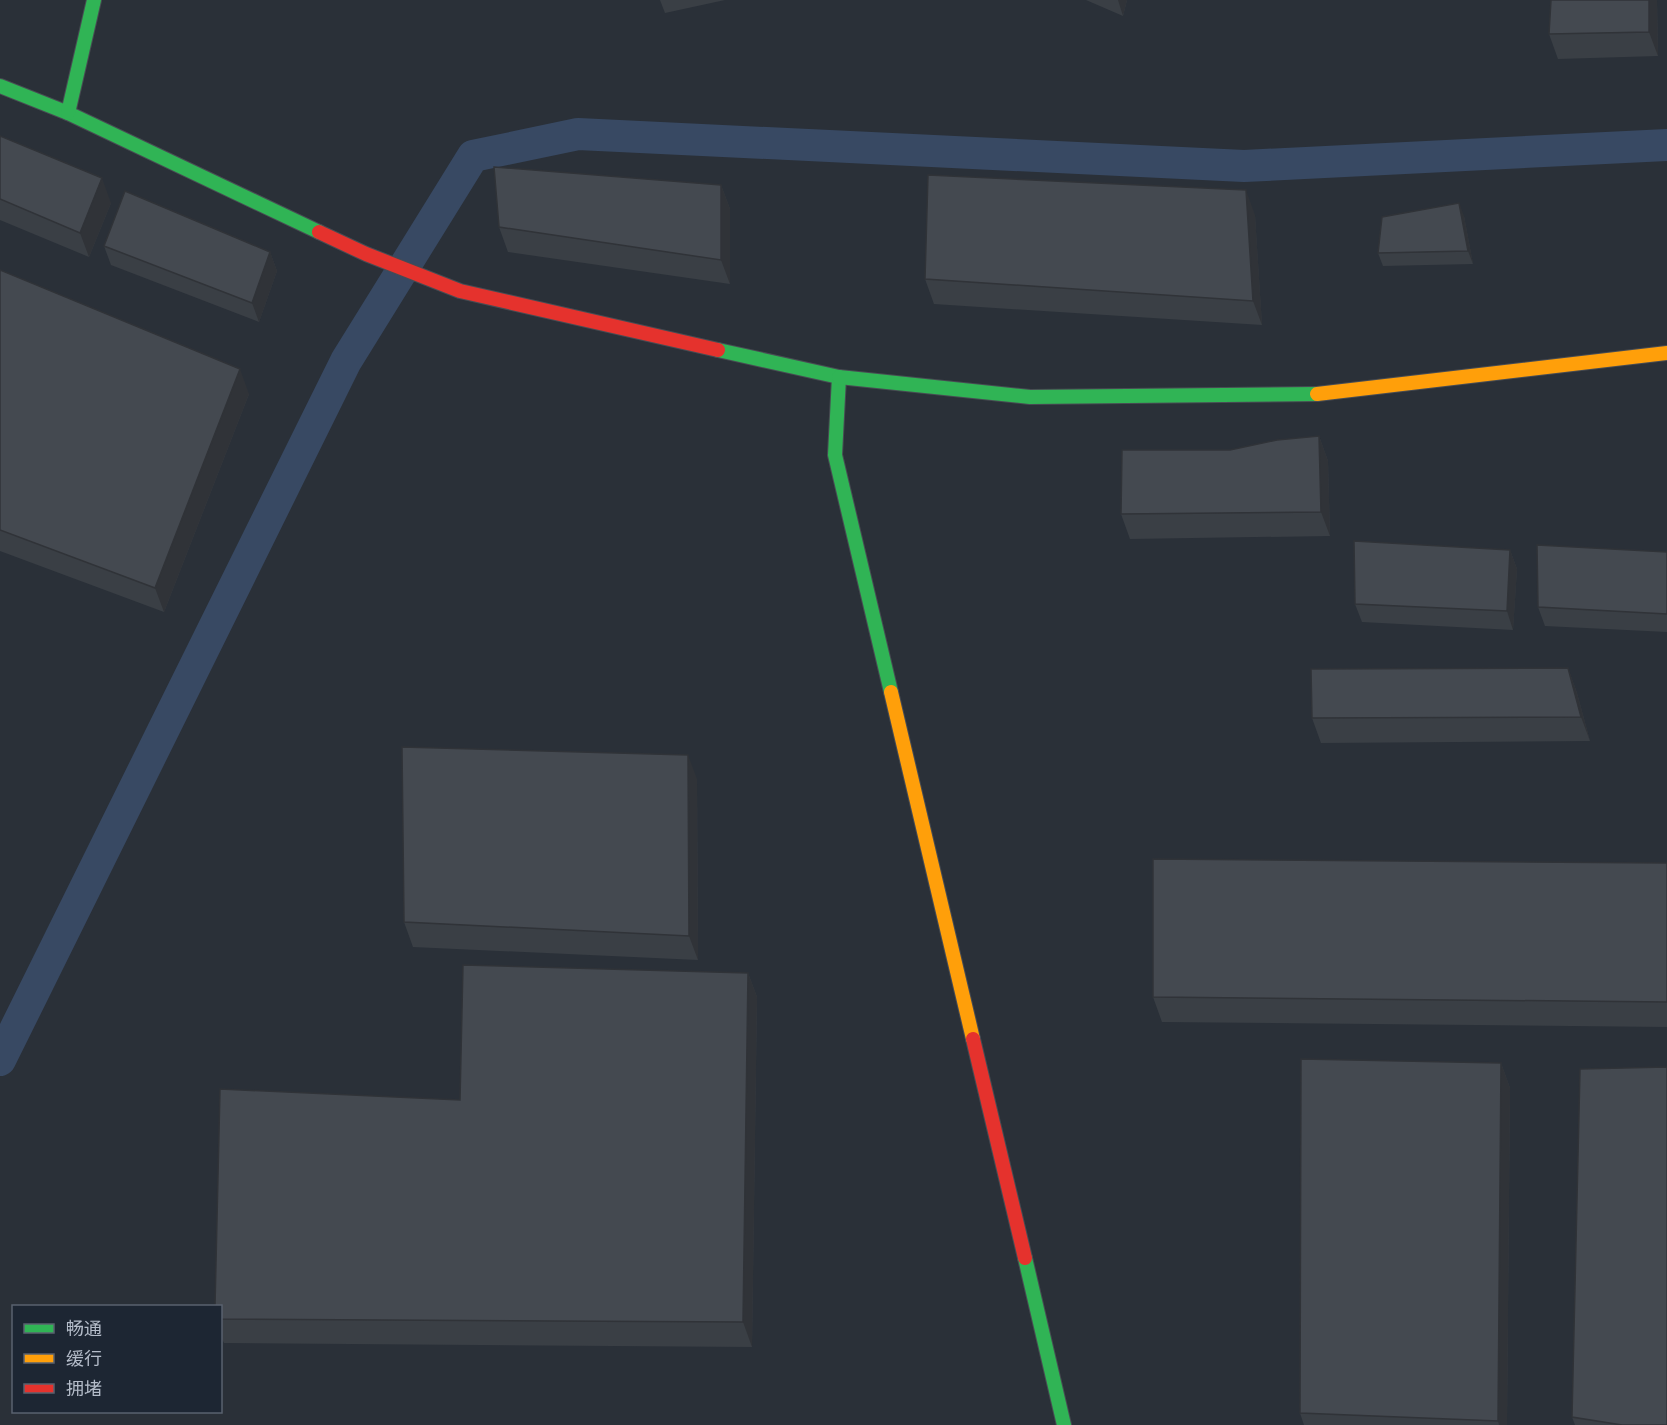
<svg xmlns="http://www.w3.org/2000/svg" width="1667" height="1425" viewBox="0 0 1667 1425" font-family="Signika,'Noto Sans SC',sans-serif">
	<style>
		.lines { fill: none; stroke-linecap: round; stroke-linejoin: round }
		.canal { stroke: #384963; stroke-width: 32 }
		.fast-casing { stroke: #484c53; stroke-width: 16 }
		.slow-casing { stroke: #484c53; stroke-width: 16 }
		.jam-casing { stroke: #484c53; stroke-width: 16 }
		.fast { stroke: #30b455; stroke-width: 14 }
		.slow { stroke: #ff9f0a; stroke-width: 14 }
		.jam { stroke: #e5322d; stroke-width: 14 }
		.wall { fill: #3a3f45 }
		.shaded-wall { fill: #303338 }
		.building { fill: #444950; stroke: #303338; stroke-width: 1.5 }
	</style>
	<rect width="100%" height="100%" fill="#2a3038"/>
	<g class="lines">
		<path class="canal" d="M 0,1060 L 346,361 L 473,156 L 578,134 L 1244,166 L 1667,145"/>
		<defs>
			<g id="fast">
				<path d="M 0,86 L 68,113 L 319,232"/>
				<path d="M 68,113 L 94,0"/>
				<path d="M 718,350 L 839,377 L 835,455 L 891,692"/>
				<path d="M 839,377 L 1030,397 L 1317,394"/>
				<path d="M 1025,1258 L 1064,1425"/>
			</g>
			<g id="slow">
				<path d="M 1317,394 L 1667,353"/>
				<path d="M 891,692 L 973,1039"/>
			</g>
			<g id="jam">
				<path d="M 319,232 L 366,254 L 460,291 L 718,350"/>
				<path d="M 973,1039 L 1025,1258"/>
			</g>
		</defs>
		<use href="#fast" class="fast-casing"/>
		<use href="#slow" class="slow-casing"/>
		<use href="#jam" class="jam-casing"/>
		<use href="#fast" class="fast"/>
		<use href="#slow" class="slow"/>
		<use href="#jam" class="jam"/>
	</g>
	<g class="wall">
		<path d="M 660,0 L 725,0 L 665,13 Z"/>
		<path d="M 1086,0 L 1127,0 L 1123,16 Z"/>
		<path d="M 1551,0 L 1657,0 L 1658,56 L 1558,59 L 1549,34 Z"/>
		<path d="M 0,136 L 111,203 L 89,257 L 0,220 Z"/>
		<path d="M 721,185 L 730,209 L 730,284 L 508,252 L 499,227 Z"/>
		<path d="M 1255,215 L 1262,325 L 934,304 L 925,279 Z"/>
		<path d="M 1464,216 L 1473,264 L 1383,266 L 1378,253 Z"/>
		<path d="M 104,246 L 270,252 L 277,271 L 259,322 L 111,265 Z"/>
		<path d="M 0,270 L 249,394 L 164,612 L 0,551 Z"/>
		<path d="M 1319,436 L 1328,461 L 1330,536 L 1130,539 L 1121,514 L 1230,450 Z"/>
		<path d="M 1510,550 L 1517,569 L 1513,630 L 1362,622 L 1355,604 Z"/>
		<path d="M 1667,552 L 1667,632 L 1545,626 L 1538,607 Z"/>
		<path d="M 1568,668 L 1577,693 L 1590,741 L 1321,743 L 1312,718 Z"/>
		<path d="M 697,779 L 698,960 L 413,947 L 404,922 Z"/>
		<path d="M 1667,863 L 1667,1027 L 1162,1022 L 1153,997 Z"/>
		<path d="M 748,973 L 757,997 L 752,1347 L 224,1343 L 220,1335 L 220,1306 L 460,1100 Z"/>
		<path d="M 1501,1063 L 1510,1088 L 1507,1425 L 1304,1425 L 1300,1413 Z"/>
		<path d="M 1572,1417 L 1667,1425 L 1575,1425 Z"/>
	</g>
	<g class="shaded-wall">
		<path d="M 1118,0 L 1127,0 L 1123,16 Z"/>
		<path d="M 1649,0 L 1657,0 L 1658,56 L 1649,32 Z"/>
		<path d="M 102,178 L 111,203 L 89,257 L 80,233 Z"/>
		<path d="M 721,185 L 730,209 L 730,284 L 721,260 Z"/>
		<path d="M 1246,190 L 1255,215 L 1262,325 L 1253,301 Z"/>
		<path d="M 1459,203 L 1464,216 L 1473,264 L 1468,251 Z"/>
		<path d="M 270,252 L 277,271 L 259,322 L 252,303 Z"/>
		<path d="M 240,369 L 249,394 L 164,612 L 155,588 Z"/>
		<path d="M 1319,436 L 1328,461 L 1330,536 L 1321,512 Z"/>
		<path d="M 1510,550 L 1517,569 L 1513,630 L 1507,611 Z"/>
		<path d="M 1568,668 L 1577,693 L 1590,741 L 1581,717 Z"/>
		<path d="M 688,755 L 697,779 L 698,960 L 689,936 Z"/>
		<path d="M 748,973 L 757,997 L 752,1347 L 743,1322 Z"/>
		<path d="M 1501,1063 L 1510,1088 L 1507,1425 L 1499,1425 L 1498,1421 Z"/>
	</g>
	<g class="building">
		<path d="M 1551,0 L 1649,0 L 1649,32 L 1549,34 Z"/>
		<path d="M 0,136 L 102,178 L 80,233 L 0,199 Z"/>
		<path d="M 494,167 L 721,185 L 721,260 L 499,227 Z"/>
		<path d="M 928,175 L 1246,190 L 1253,301 L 925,279 Z"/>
		<path d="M 125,191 L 270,252 L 252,303 L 104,246 Z"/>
		<path d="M 1459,203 L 1468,251 L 1378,253 L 1382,217 Z"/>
		<path d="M 0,270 L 240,369 L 155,588 L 0,530 Z"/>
		<path d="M 1319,436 L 1321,512 L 1121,514 L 1122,450 L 1230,450 L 1277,440 Z"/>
		<path d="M 1354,541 L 1510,550 L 1507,611 L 1355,604 Z"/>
		<path d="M 1537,545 L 1667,552 L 1667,614 L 1538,607 Z"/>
		<path d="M 1568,668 L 1581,717 L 1312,718 L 1311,669 Z"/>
		<path d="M 402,747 L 688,755 L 689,936 L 404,922 Z"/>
		<path d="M 1153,859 L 1667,863 L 1667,1002 L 1153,997 Z"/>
		<path d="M 463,965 L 748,973 L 743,1322 L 220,1319 L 220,1306 L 215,1306 L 220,1089 L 460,1100 Z"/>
		<path d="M 1301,1059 L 1501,1063 L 1498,1421 L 1300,1413 Z"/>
		<path d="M 1667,1067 L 1667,1425 L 1622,1425 L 1572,1417 L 1580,1069 Z"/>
	</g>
	<rect x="12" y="1305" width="210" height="108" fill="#1d2633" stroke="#59626f" stroke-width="1.5"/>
	<rect x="24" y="1324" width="30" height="9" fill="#30b455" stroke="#59626f" stroke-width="1.5"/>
	<text x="66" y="1335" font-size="18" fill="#b4bcc9">畅通</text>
	<rect x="24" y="1354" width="30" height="9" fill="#ff9f0a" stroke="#59626f" stroke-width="1.5"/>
	<text x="66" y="1365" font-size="18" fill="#b4bcc9">缓行</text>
	<rect x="24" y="1384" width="30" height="9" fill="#e5322d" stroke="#59626f" stroke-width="1.5"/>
	<text x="66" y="1395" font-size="18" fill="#b4bcc9">拥堵</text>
</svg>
